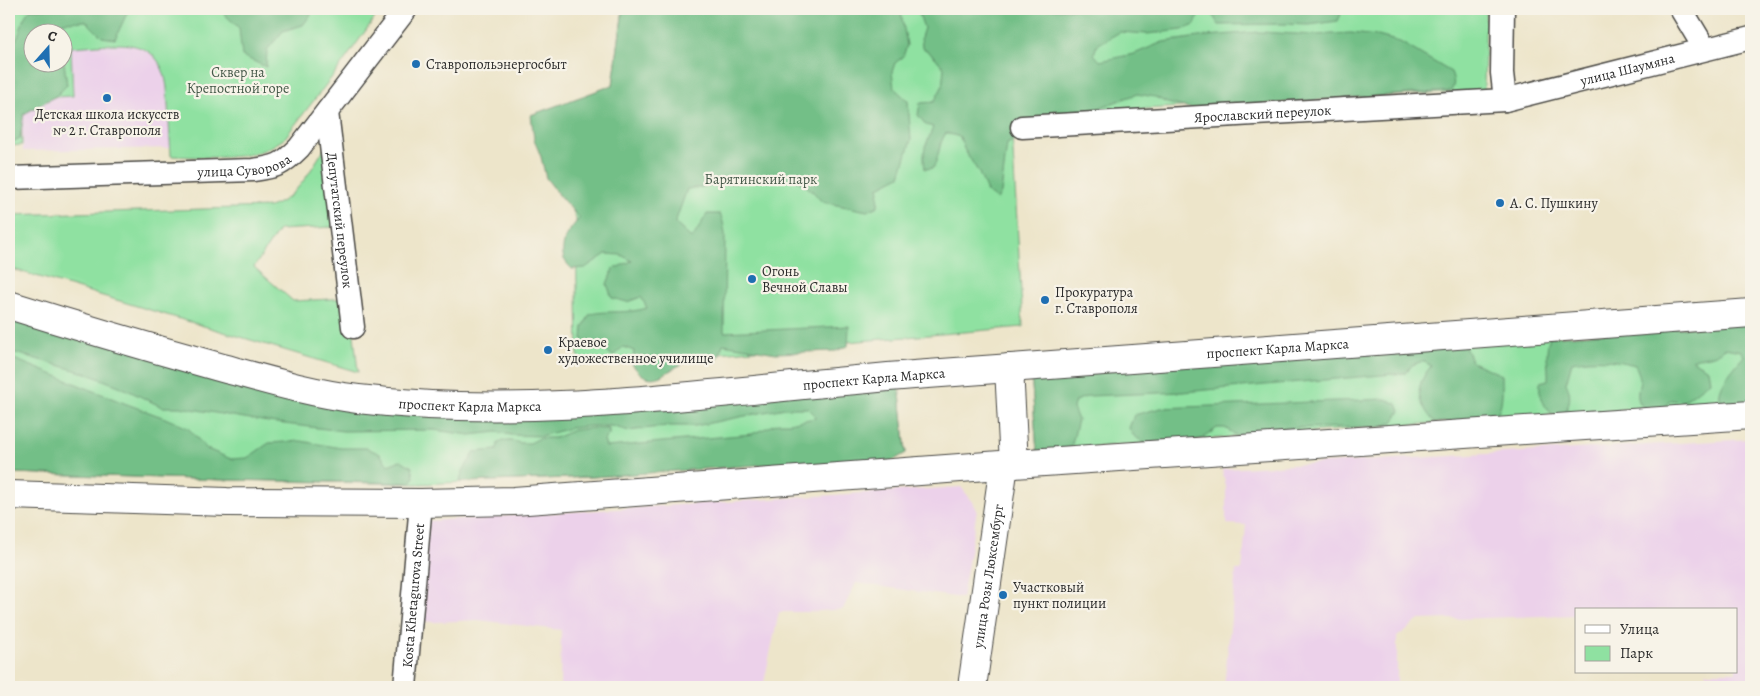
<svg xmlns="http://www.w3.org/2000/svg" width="1760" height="696" viewBox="0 0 1760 696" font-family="Alegreya,serif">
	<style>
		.built { fill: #ecd1ea }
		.green { fill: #8fe1a1; stroke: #5d8666; fill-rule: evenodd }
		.forest { fill: #73bf87; stroke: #4f7559 }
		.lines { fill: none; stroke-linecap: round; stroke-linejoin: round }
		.minor-casing { stroke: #484743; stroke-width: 25 }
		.tertiary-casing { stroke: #484743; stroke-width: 30 }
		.secondary-casing { stroke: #484743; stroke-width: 30 }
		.minor { stroke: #fff; stroke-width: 22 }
		.tertiary { stroke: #fff; stroke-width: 28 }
		.secondary { stroke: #fff; stroke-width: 28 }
		.poi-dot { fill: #1f6fb2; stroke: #f7f3e8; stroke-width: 2 }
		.labels { text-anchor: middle; stroke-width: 4.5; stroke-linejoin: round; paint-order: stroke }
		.poi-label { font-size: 14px; fill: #2b2b2b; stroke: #f7f3e8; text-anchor: start }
		.street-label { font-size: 14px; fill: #2b2b2b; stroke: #f7f3e8 }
		.park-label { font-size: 14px; fill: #445848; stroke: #f7f3e8 }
	</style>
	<rect width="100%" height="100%" fill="#f7f3e8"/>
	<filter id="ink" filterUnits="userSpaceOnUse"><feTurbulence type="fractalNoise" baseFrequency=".02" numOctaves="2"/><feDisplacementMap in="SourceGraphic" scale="10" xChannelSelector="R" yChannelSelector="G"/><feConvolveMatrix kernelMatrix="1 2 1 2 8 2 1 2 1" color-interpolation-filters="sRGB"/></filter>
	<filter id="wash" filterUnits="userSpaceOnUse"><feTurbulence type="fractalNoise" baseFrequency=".0096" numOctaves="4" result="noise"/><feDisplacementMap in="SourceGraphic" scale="20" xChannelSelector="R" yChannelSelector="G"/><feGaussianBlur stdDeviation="1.12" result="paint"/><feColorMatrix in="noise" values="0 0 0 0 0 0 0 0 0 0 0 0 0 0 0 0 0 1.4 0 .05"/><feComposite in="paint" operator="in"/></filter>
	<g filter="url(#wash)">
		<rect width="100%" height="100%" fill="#ede5ca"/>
		<g class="built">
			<path d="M 129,43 L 144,49 L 155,56 L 161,64 L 166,79 L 167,88 L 171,148 L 23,151 L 21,99 L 73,96 L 71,47 Z"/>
			<path d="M 1751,439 L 1751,687 L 1707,687 L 1706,672 L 1736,672 L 1736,610 L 1576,610 L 1576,615 L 1419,620 L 1397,637 L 1397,687 L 1224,687 L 1236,570 L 1242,570 L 1246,525 L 1226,524 L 1226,486 L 1222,469 Z"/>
			<path d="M 961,487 L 973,502 L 977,510 L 962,598 L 856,583 L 843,609 L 808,612 L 779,612 L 763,687 L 560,687 L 561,630 L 478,620 L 435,622 L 416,621 L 429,521 Z"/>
		</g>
		<g class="green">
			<path d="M 9,9 L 381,9 L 342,64 L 284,139 C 276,144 268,149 259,152 C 234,160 197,157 171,156 L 167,88 C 160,31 113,45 71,47 L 73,96 L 21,99 L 22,145 L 9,146 ZM 32,32 L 62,32 L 62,62 L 32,62 Z"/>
			<path d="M 623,9 L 1486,9 L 1484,91 L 1011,116 L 1023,327 L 578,365 L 576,218 L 531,115 L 613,85 Z"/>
			<path d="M 326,146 L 333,227 L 279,230 L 254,267 L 293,301 L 350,298 L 358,372 L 9,268 L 9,215 L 269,207 C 298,198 310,170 326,146 Z"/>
			<path d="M 9,312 L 323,402 L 899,384 L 906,453 L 592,477 L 419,484 L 224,480 L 12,473 L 9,471 Z"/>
			<path d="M 1751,323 L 1751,401 L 1037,451 L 1031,373 Z"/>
		</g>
		<g class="forest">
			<path d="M 31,9 L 126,9 L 127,13 L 115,39 L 102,37 L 86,21 L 63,22 L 61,32 L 32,32 L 32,62 L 62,62 L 63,55 L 67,85 L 56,96 L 24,114 L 20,138 L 9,144 L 9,41 L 11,45 C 25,33 18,20 31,9 Z"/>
			<path d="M 219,9 L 309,9 L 312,13 L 303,25 L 283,31 L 267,50 L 266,67 L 242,56 L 239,28 Z"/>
			<path d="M 623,9 L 897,9 L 897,11 L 901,13 L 907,45 L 903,57 L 895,63 L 892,72 L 894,88 L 908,101 L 911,140 L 900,176 L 879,187 L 878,206 L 867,211 L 822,202 C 814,192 807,185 795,180 C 781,175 707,187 687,189 L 675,223 L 692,239 L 707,214 L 720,214 L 723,222 L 725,234 L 724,332 L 849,326 L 848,346 L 836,351 L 776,353 L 723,344 L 718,359 C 709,360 698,359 690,361 C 667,367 653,394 632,364 L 634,351 L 623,347 L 613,356 L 599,346 L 582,339 L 583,327 L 590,314 C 609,310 628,314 647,308 L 641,297 L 627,302 L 612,298 L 607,284 L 613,269 L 632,261 L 621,255 L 606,254 L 585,268 L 572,269 C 570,267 566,263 564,259 C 559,244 570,228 580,218 L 563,200 L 546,178 L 541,157 L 534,139 L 531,115 L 613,85 Z"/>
			<path d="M 920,9 L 1201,9 L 1195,25 L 1182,30 L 1147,34 L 1120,32 L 1097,45 L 1094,54 L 1100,61 L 1134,54 L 1163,42 L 1206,36 L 1260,32 L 1314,35 L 1351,33 L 1378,36 L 1400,42 L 1451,72 C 1454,80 1455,84 1451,91 L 1193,109 L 1167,103 L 1155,97 L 1137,94 L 1096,109 L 1082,121 L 1021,137 L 1007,144 L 1001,193 L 997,200 L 987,192 L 979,173 L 964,149 L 960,137 L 946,133 C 938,144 940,156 933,168 L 925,169 C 922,147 926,147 933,127 L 926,125 L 918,115 L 920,103 L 934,102 L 942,87 L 944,68 L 935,57 L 922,47 L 921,37 L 924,28 L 919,14 Z"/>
			<path d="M 1215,9 L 1338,9 L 1341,14 L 1338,21 L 1309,25 L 1282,24 L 1219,25 L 1213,16 Z"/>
			<path d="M 9,312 L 323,402 L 899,384 L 906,453 L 892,461 L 803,470 L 785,463 L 592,477 L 460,482 C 462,467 468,466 474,452 L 497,450 L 498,443 L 503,441 L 513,441 L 520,443 L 530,443 L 540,438 L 555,438 L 574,430 L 593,428 L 609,429 L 609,435 L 604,440 L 606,447 L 752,434 L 778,423 L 789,423 L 815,418 L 814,414 L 808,408 L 785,408 L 695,426 L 666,426 L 629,431 L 611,426 L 591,426 L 571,428 L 541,436 L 511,435 L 497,432 L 470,435 L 434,430 L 343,431 L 268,422 L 180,407 L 162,407 L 119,386 L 85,373 L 12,352 L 9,352 Z"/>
			<path d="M 1751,323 L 1751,408 C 1745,408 1737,410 1731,408 C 1703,399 1735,367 1744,356 L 1741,351 L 1725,348 C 1713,359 1706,354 1692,360 L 1708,369 L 1710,381 L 1684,401 L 1670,400 L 1662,411 C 1649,412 1636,407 1638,392 C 1638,388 1640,384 1640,380 C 1640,375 1637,369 1635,365 C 1612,359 1595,358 1572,362 L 1566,383 C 1572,395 1570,401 1565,414 L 1553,415 C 1541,403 1539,399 1540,382 L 1548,380 C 1549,364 1544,352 1550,337 Z"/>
			<path d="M 1463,343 L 1472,362 L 1502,375 C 1502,390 1504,406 1494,419 L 1435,423 C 1418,402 1412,390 1431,366 L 1423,361 L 1412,365 L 1406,373 L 1183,392 L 1089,396 L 1075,401 L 1073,408 L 1078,420 L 1071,448 L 1037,451 L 1031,373 Z"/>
			<path d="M 9,357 L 124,403 L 165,418 L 188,428 L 207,449 L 231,459 L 247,458 L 269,443 L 301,441 L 341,448 L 367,448 L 380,454 L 388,465 L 401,460 L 412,467 L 414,477 L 411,483 L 224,480 L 12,473 L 9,471 Z"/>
			<path d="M 1386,399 L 1397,404 L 1400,411 L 1393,422 L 1382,427 L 1281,428 L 1239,437 L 1225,428 L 1217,428 L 1202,439 L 1144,443 L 1133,435 L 1129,428 L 1134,415 L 1161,408 Z"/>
		</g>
	</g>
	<g filter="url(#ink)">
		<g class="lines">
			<defs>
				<g id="minor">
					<path d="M 1503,9 L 1502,73 L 1505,100"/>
					<path d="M 1681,9 L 1705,49"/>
					<path id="s1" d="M 327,112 L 353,327"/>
					<path id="s2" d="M 1022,127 L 1505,100 L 1751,38"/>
					<path id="s3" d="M 9,178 L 253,170 C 277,167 282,165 299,148 L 406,9"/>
					<path id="s4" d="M 405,687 L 421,503"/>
				</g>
				<g id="tertiary">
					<path id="s5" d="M 972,687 L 1004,465"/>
				</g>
				<g id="secondary">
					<path id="s6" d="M 9,305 C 76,326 144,346 212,365 C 260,378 309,393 358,399 C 544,421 729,389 914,375 C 1193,353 1472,336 1751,313"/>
					<path d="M 1009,368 L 1014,464"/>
					<path d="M 9,495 L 227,502 L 421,503 L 514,501 L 1014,464 L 1751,415"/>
				</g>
			</defs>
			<use href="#minor" class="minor-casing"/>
			<use href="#tertiary" class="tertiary-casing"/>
			<use href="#secondary" class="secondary-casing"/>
			<use href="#minor" class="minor"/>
			<use href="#tertiary" class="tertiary"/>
			<use href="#secondary" class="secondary"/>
		</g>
	</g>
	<g class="poi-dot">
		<circle cx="416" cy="64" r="5"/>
		<circle cx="107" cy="98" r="5"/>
		<circle cx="1500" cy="203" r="5"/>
		<circle cx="752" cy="279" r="5"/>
		<circle cx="1045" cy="300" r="5"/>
		<circle cx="548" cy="350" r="5"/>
		<circle cx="1003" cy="595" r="5"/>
	</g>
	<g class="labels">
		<g class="poi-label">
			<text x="426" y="69">Ставропольэнергосбыт</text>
			<text x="107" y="119" text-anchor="middle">Детская школа искусств<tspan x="107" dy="16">№ 2 г. Ставрополя</tspan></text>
			<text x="1510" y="208">А. С. Пушкину</text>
			<text x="762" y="276">Огонь<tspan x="762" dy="16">Вечной Славы</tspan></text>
			<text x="1055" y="297">Прокуратура<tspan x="1055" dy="16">г. Ставрополя</tspan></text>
			<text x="558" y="347">Краевое<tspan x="558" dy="16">художественное училище</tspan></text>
			<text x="1013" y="592">Участковый<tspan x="1013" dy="16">пункт полиции</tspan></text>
		</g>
		<g class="street-label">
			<text dy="5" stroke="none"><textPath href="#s2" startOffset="610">улица Шаумяна</textPath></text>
			<text dy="5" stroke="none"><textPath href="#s2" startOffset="241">Ярославский переулок</textPath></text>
			<text dy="5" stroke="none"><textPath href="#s3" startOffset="236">улица Суворова</textPath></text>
			<text dy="5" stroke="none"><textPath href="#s1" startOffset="109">Депутатский переулок</textPath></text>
			<text dy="5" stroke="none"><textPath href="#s6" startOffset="1284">проспект Карла Маркса</textPath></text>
			<text dy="5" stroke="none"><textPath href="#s6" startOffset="879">проспект Карла Маркса</textPath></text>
			<text dy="5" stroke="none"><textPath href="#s6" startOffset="474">проспект Карла Маркса</textPath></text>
			<text dy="5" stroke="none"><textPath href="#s5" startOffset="112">улица Розы Люксембург</textPath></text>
			<text dy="5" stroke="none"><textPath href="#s4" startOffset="92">Kosta Khetagurova Street</textPath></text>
		</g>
		<g class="park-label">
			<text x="238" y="77">Сквер на<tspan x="238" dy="16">Крепостной горе</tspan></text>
			<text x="761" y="184">Барятинский парк</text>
		</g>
	</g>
	<rect width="1760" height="696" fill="none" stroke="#f7f3e8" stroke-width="30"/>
	<rect x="1575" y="608" width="162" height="65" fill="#f7f3e8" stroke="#a5a39c"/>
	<rect x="1585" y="625" width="25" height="8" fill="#ffffff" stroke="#a5a39c"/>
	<text x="1620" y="634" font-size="15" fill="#2b2b2b">Улица</text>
	<rect x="1585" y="646" width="25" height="15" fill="#8fe1a1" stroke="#a5a39c"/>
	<text x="1620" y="658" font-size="15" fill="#2b2b2b">Парк</text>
	<g transform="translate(48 48) rotate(20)"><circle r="24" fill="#f7f3e8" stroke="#a5a39c"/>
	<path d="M0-4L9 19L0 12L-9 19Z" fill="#1f6fb2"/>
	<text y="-8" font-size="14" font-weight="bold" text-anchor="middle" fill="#2b2b2b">С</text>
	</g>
</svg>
